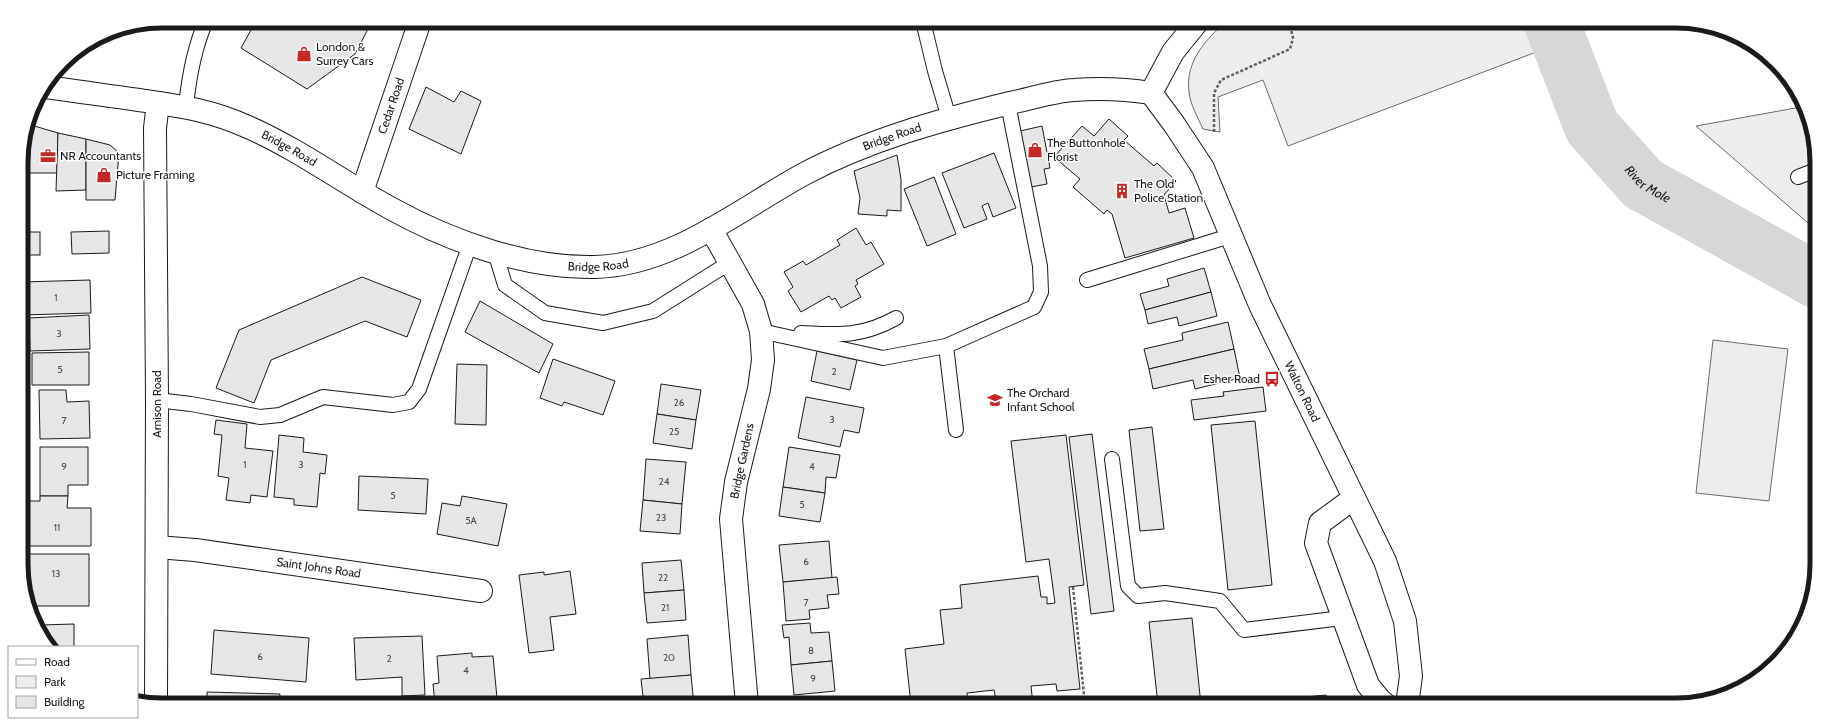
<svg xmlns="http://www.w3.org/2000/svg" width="1838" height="726" viewBox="0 0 1838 726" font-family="Cabin,sans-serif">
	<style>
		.green { fill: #ededed; stroke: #6a6a6a }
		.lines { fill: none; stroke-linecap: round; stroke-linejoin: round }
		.river { stroke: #d7d7d7; stroke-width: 56 }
		.building { fill: #e6e6e6; stroke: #1a1a1a }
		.service-casing { stroke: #1a1a1a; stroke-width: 16 }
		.minor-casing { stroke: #1a1a1a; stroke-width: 24 }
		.secondary-casing { stroke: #1a1a1a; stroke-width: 24 }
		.path { stroke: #5f5f5f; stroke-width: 2.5; stroke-dasharray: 3 2; stroke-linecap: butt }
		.service { stroke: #fff; stroke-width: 14 }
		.minor { stroke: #fff; stroke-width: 22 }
		.secondary { stroke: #fff; stroke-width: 22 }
		.labels { text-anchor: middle; stroke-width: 3; stroke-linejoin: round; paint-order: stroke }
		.number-label { font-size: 10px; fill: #4d4d4d }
		.poi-label { font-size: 12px; fill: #1a1a1a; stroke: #fff; text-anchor: start }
		.street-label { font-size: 12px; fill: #1a1a1a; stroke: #fff }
		.water-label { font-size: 13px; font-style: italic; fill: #1a1a1a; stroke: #fff }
		.rim { fill: none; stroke: #1a1a1a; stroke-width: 5 }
	</style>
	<rect width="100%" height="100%" fill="#fff"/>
	<g class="green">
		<path d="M 1226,21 L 1527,21 L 1539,51 L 1288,146 L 1263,80 L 1218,97 L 1220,132 L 1203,129 C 1198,118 1190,104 1189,92 C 1185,61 1206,40 1226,21 Z"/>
		<path d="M 1801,107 L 1816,143 L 1816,230 L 1696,126 Z"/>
		<path d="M 1713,340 L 1788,349 L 1769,501 L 1696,493 Z"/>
	</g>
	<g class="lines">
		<path class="river" id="s1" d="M 1551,21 L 1592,127 L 1643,184 L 1816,280"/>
	</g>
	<g class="building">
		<path d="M 256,21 L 352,21 L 368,29 L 355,54 L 307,89 L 241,48 Z"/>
		<path d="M 426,87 L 454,102 L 461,91 L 481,101 L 461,154 L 409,129 Z"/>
		<path d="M 1109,119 L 1128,136 L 1124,140 L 1154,166 L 1157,163 L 1176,181 L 1164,195 L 1169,213 L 1185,208 L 1194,238 L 1125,258 L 1112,214 L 1107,210 L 1104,214 L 1073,187 L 1080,179 L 1054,157 L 1082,126 L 1094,136 Z"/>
		<path d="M 29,125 L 31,125 L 30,165 L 21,165 L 21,153 Z"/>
		<path d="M 31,125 L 58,133 L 57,173 L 29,173 Z"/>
		<path d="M 1042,126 L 1050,168 L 1044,169 L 1047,184 L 1031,187 L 1020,131 Z"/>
		<path d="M 58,133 L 86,139 L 86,190 L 56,191 Z"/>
		<path d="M 86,139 L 110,145 L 119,153 L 115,200 L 86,200 Z"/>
		<path d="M 994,153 L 1016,208 L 993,217 L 988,203 L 982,206 L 987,219 L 964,228 L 942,173 Z"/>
		<path d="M 897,155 L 901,179 L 901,211 L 887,210 L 887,216 L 858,214 L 860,198 L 854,171 Z"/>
		<path d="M 934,177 L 956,234 L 927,246 L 904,189 Z"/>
		<path d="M 856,228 L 866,245 L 871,242 L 884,264 L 856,280 L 858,284 L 855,286 L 861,297 L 841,308 L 835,298 L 832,300 L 829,296 L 801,312 L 788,291 L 793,287 L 784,272 L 803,261 L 806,265 L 840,245 L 837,240 Z"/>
		<path d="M 109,231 L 109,253 L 72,254 L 71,232 Z"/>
		<rect x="22" y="232" width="18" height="23"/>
		<path d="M 1204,268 L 1211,292 L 1145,310 L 1140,294 L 1169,286 L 1167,279 Z"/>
		<path d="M 362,277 L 421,300 L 407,337 L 365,321 L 271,360 L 254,403 L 216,388 L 239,330 Z"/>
		<path d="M 90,280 L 91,313 L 22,315 L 22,282 Z"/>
		<path d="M 1211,292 L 1217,316 L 1179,326 L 1177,317 L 1148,324 L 1145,310 Z"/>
		<path d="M 480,301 L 553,344 L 539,373 L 465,332 Z"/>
		<path d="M 89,315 L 90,349 L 30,351 L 29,318 Z"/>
		<path d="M 1228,322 L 1234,349 L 1149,369 L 1144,349 L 1183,340 L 1182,333 Z"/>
		<path d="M 1234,349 L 1240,378 L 1195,389 L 1193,380 L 1153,389 L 1149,369 Z"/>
		<path d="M 817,351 L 857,360 L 850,390 L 811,381 Z"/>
		<path d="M 89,352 L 89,385 L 32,385 L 32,353 Z"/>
		<path d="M 553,359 L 615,381 L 603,415 L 564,402 L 562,406 L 540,398 Z"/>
		<path d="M 457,364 L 487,365 L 486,425 L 455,424 Z"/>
		<path d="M 661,384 L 701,390 L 696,420 L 657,414 Z"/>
		<path d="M 1263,387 L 1266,411 L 1194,420 L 1191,400 L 1224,396 L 1223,392 Z"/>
		<path d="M 39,390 L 66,390 L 67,402 L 89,401 L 90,438 L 40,439 Z"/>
		<path d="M 806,397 L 864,408 L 859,433 L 844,430 L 840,447 L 798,438 Z"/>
		<path d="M 657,414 L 696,420 L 692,449 L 653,443 Z"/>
		<path d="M 216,420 L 247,424 L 245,448 L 273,451 L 267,497 L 251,495 L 250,503 L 226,500 L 229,478 L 218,476 L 222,435 L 214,434 Z"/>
		<path d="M 1255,421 L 1272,585 L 1228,590 L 1211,425 Z"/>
		<path d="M 1152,427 L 1164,529 L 1140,531 L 1129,430 Z"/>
		<path d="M 1092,434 L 1114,611 L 1091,614 L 1069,437 Z"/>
		<path d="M 279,435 L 304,438 L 303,452 L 327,455 L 325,474 L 320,473 L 317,507 L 294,505 L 294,499 L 274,497 Z"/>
		<path d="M 1066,435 L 1084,585 L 1069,587 L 1080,689 L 1057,691 L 1056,684 L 1031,686 L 1033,705 L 997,705 L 994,690 L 967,693 L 968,705 L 911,705 L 905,649 L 944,644 L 940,610 L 962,608 L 960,585 L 1038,576 L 1041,597 L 1047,597 L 1047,604 L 1055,603 L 1049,559 L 1026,562 L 1011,441 Z"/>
		<path d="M 40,447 L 88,447 L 88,485 L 68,485 L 68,496 L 40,496 Z"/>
		<path d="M 789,447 L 840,455 L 836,478 L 826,477 L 825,493 L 783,487 Z"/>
		<path d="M 646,459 L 686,462 L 682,504 L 643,500 Z"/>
		<path d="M 359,476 L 428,479 L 426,514 L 358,510 Z"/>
		<path d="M 783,487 L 825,493 L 820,522 L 779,516 Z"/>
		<path d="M 40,496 L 68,496 L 67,508 L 91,508 L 91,546 L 23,546 L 23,501 L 40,501 Z"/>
		<path d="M 462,496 L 507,504 L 498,546 L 437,534 L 442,503 L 460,506 Z"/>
		<path d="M 643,500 L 682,504 L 680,534 L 640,531 Z"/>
		<path d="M 829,541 L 832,578 L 783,582 L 779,545 Z"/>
		<path d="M 23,554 L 89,554 L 89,606 L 31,606 L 24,591 Z"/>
		<path d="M 681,560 L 684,590 L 644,593 L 642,563 Z"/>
		<path d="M 570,571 L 576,614 L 550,617 L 554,650 L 529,653 L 519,575 L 544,572 L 544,575 Z"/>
		<path d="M 837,577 L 839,594 L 827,595 L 829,608 L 809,610 L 810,619 L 786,621 L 783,582 Z"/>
		<path d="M 684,590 L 686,620 L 647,623 L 644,593 Z"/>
		<path d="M 1192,618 L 1201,705 L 1158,705 L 1149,622 Z"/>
		<path d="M 810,623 L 811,633 L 829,632 L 832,661 L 791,665 L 789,637 L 784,638 L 782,625 Z"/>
		<path d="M 74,624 L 74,647 L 51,647 L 40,625 Z"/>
		<path d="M 214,630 L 309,638 L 306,682 L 211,674 Z"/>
		<path d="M 688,635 L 691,675 L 650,679 L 647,639 Z"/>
		<path d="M 422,636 L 425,695 L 402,696 L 402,677 L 356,680 L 354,638 Z"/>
		<path d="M 472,653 L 472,657 L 493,656 L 497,698 L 435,704 L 433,684 L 439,683 L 437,656 Z"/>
		<path d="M 832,661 L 835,691 L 794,695 L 791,665 Z"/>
		<path d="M 691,675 L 694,705 L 644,705 L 641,679 Z"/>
		<path d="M 207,692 L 280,694 L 279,705 L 207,705 Z"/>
		<path d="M 1326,695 L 1327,705 L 1226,705 Z"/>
	</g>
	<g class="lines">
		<defs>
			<g id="service">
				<path d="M 923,21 L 935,71 L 949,118"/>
				<path d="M 186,106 C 189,77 194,48 206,21"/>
				<path d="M 1798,177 L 1816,170"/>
				<path d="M 495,252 L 505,285 L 545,313 L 603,323 L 653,311 L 729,263"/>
				<path d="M 1087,280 L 1230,236"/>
				<path d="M 761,331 L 883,358 L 946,346 L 1034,307 L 1041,292 L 1040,266 L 1008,104"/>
				<path d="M 801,333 C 839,335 862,337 896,318"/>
				<path d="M 946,346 L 956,430"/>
				<path d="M 157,400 L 191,404 L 260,417 L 280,415 L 323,397 L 393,405 L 409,402 L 419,389 L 470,244"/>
				<path d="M 1112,459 L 1128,586 L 1138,596 L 1165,593 L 1220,601 L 1244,630 L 1342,618"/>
			</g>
			<g id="minor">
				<path id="s2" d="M 362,192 L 420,21"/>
				<path d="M 711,229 L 753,304 L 761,331 L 763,360 L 759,389 L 736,482 L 731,519 L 747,705"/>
				<path d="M 1354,498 L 1320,523 L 1316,543 L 1368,685 L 1380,700 L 1386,705"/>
				<path id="s3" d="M 157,547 L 195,550 L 481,591"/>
				<path d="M 156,704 L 157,400 L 155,128 L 158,103"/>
			</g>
			<g id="secondary">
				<path id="s4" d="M 45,87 C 77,91 108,96 139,100 C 180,106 210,110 248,127 C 298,149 344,183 392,209 C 450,241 527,269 595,267 C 673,265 738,210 804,174 C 868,140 940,120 1010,103 C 1031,99 1053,91 1074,90 C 1100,88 1125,89 1151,93"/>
				<path id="s5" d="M 1151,93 L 1174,124 L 1203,168 L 1260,305 L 1385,561 L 1405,621 L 1411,676 L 1407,705"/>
				<path d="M 1151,93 L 1173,52 L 1198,21"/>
			</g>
		</defs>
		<use href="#service" class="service-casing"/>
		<use href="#minor" class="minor-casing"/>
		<use href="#secondary" class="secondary-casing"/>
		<g class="path">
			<path d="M 1214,132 L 1214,93 L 1221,80 L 1290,49 L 1293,38 L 1289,21"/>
			<path d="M 1073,587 L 1085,705"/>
		</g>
		<use href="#service" class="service"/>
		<use href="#minor" class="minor"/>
		<use href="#secondary" class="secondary"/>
	</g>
	<defs>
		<symbol id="shop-bare" viewBox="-9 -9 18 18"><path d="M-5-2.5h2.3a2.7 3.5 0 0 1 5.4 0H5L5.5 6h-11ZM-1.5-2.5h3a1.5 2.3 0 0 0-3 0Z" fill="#c62828" stroke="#fff" stroke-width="2.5" paint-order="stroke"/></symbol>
		<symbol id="office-bare" viewBox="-9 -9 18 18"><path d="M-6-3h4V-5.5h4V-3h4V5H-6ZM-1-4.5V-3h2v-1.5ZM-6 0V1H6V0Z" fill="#c62828" stroke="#fff" stroke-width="2.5" paint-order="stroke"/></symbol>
		<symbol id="building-bare" viewBox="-9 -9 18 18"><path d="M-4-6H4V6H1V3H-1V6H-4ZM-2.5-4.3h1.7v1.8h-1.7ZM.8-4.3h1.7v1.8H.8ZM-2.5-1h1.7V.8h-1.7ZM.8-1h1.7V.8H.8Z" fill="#c62828" stroke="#fff" stroke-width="2.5" paint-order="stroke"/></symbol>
		<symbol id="bus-bare" viewBox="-9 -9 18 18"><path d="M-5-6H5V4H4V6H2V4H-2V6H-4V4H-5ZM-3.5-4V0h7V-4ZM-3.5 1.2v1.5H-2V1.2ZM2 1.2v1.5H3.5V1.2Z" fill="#c62828" stroke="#fff" stroke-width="2.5" paint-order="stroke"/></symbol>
		<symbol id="school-bare" viewBox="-9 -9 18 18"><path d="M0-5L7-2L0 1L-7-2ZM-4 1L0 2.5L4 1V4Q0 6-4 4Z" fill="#c62828" stroke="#fff" stroke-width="2.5" paint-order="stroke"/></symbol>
	</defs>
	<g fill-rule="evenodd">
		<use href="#shop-bare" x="293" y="43" width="22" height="22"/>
		<use href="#shop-bare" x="1024" y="139" width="22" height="22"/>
		<use href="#office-bare" x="37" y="145" width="22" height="22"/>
		<use href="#shop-bare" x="93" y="164" width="22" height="22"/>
		<use href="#building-bare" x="1111" y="180" width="22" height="22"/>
		<use href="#bus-bare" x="1261" y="368" width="22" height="22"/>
		<use href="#school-bare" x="984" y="389" width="22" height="22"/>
	</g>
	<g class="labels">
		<g class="number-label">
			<text x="56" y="301">1</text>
			<text x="59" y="337">3</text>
			<text x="60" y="373">5</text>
			<text x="834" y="375">2</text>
			<text x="679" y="406">26</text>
			<text x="832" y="423">3</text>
			<text x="64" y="424">7</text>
			<text x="674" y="435">25</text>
			<text x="245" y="468">1</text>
			<text x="301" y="468">3</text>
			<text x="64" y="470">9</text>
			<text x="812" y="470">4</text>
			<text x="664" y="485">24</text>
			<text x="393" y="499">5</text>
			<text x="802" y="508">5</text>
			<text x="661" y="521">23</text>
			<text x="471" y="524">5A</text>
			<text x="57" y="531">11</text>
			<text x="806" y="565">6</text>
			<text x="56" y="577">13</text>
			<text x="663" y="581">22</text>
			<text x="806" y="606">7</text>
			<text x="665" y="611">21</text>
			<text x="811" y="654">8</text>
			<text x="260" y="660">6</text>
			<text x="669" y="661">20</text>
			<text x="389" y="662">2</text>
			<text x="466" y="674">4</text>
			<text x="813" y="682">9</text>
		</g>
		<g class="poi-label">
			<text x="316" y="51">London &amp;<tspan x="316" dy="14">Surrey Cars</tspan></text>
			<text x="1047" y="147">The Buttonhole<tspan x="1047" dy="14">Florist</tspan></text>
			<text x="60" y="160">NR Accountants</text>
			<text x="116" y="179">Picture Framing</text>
			<text x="1134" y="188">The Old<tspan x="1134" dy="14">Police Station</tspan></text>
			<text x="1260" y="383" text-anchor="end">Esher Road</text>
			<text x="1007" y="397">The Orchard<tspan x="1007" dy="14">Infant School</tspan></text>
		</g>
		<g class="street-label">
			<text dy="4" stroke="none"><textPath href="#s2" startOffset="91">Cedar Road</textPath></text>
			<text dy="4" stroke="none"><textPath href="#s4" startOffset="914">Bridge Road</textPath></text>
			<text dy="4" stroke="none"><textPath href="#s4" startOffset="254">Bridge Road</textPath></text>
			<text dy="4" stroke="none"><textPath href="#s4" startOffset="590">Bridge Road</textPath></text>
			<text dy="4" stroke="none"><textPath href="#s5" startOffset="336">Walton Road</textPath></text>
			<text transform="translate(157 404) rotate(-90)" y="4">Arnison Road</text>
			<text transform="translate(742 461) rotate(-78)" y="4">Bridge Gardens</text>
			<text dy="4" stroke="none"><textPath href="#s3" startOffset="163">Saint Johns Road</textPath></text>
		</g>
		<g class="water-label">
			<text dy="5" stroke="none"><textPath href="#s1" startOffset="194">River Mole</textPath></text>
		</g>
	</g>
	<path d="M0 0H1838V726H0ZM162 28H1676A134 134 0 0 1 1810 162V564A134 134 0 0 1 1676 698H162A134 134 0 0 1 28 564V162A134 134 0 0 1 162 28Z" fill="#fff" fill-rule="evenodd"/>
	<path class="rim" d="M162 28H1676A134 134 0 0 1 1810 162V564A134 134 0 0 1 1676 698H162A134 134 0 0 1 28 564V162A134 134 0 0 1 162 28Z"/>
	<rect x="8" y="646" width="130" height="72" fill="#ffffff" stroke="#a3a3a3"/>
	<rect x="16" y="659" width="20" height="6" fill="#ffffff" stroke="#a3a3a3"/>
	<text x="44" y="666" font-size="12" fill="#1a1a1a">Road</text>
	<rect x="16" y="676" width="20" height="12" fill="#ededed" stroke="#a3a3a3"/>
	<text x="44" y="686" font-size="12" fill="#1a1a1a">Park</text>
	<rect x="16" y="696" width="20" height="12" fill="#e6e6e6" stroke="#a3a3a3"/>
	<text x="44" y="706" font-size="12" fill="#1a1a1a">Building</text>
</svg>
